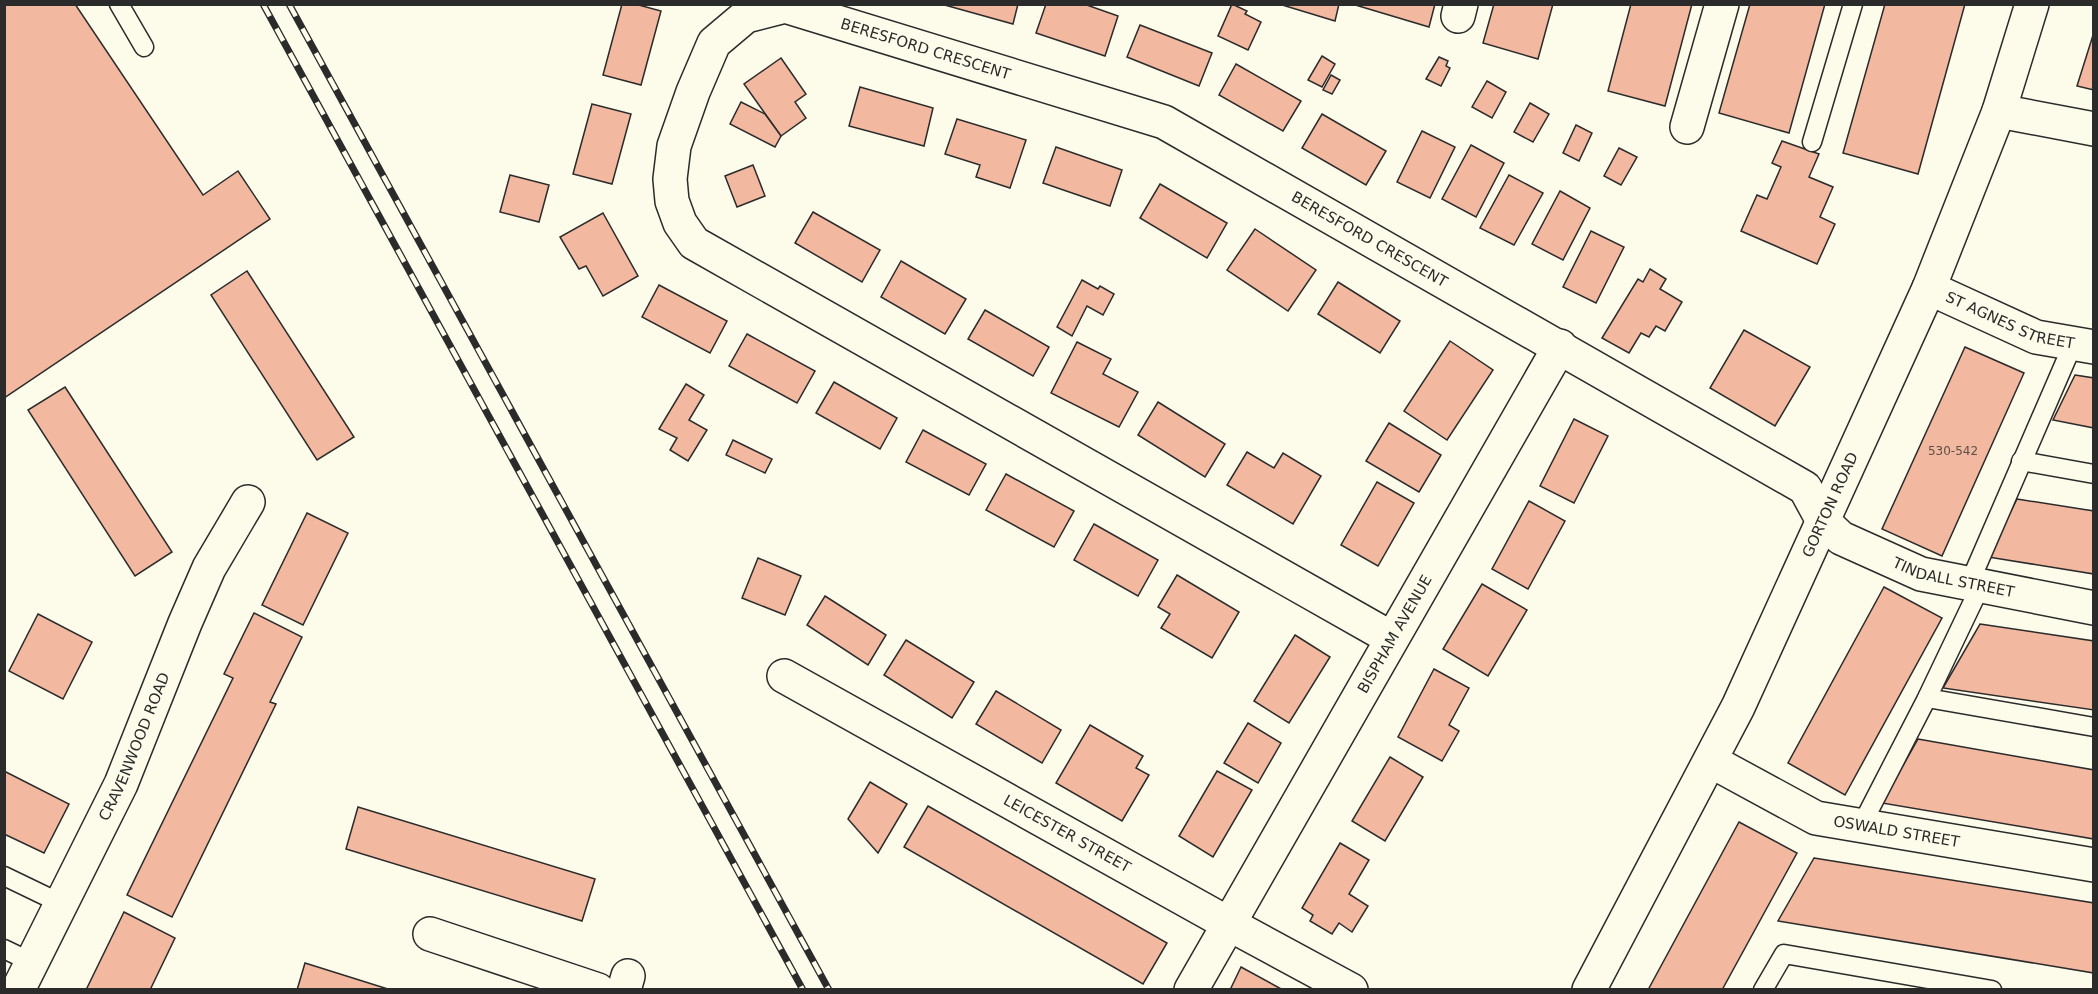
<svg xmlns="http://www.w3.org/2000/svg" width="2098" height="994" viewBox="0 0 2098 994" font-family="'DejaVu Sans',sans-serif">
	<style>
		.building { fill: #f2b8a0; stroke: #2b2b2b; stroke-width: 1.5 }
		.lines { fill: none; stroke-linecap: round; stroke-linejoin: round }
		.lane-casing { stroke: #2b2b2b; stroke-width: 21 }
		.street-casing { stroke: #2b2b2b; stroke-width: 36 }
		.secondary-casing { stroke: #2b2b2b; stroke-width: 36 }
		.lane { stroke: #fdfbea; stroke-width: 18 }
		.street { stroke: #fdfbea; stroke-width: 33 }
		.secondary { stroke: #fdfbea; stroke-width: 33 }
		.rail-casing { stroke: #2b2b2b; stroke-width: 7 }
		.rail { stroke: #fdfbea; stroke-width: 4.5; stroke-dasharray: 14; stroke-linecap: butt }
		.labels { text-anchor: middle; stroke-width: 4.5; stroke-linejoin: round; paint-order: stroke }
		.number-label { font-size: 12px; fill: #5d4e48 }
		.street-label { font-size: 15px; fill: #2b2b2b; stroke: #fdfbea }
	</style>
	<rect width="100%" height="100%" fill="#fdfbea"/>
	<g class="building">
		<path d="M 4,4 L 75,4 L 203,195 L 238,171 L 270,219 L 4,398 Z"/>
		<path d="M 622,4 L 635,4 L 661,11 L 641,85 L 603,75 Z"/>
		<path d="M 941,4 L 1018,4 L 1013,24 Z"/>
		<path d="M 1046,4 L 1084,4 L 1118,16 L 1105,56 L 1036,33 Z"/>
		<path d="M 1232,4 L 1247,11 L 1245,14 L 1261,22 L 1248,50 L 1218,36 Z"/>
		<path d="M 1279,4 L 1339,4 L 1335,21 Z"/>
		<path d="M 1352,4 L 1435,4 L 1429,27 Z"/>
		<path d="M 1494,4 L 1553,4 L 1538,59 L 1483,43 Z"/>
		<path d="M 1631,4 L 1692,4 L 1665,106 L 1608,91 Z"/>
		<path d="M 1750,4 L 1825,4 L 1789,133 L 1719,113 Z"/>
		<path d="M 1885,4 L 1965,4 L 1918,174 L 1843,153 Z"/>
		<path d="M 1140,25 L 1212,53 L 1199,86 L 1127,57 Z"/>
		<path d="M 2094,32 L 2094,90 L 2077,86 Z"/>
		<path d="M 1322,56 L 1335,64 L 1322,87 L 1308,80 Z"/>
		<path d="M 1439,57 L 1448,61 L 1446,66 L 1450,68 L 1441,86 L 1426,79 Z"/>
		<path d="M 781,58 L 806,94 L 795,102 L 806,118 L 781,136 L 744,84 Z"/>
		<path d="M 1236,64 L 1301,101 L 1283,131 L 1219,95 Z"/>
		<path d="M 1331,75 L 1340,80 L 1332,94 L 1323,90 Z"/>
		<path d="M 1487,81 L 1506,92 L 1492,118 L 1472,107 Z"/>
		<path d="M 860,87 L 933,108 L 924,146 L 849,126 Z"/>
		<path d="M 741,102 L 765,114 L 781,136 L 775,147 L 730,124 Z"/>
		<path d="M 1530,103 L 1549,114 L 1533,142 L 1514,132 Z"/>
		<path d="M 592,104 L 631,114 L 612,184 L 573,174 Z"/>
		<path d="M 1322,114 L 1386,151 L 1366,185 L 1302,148 Z"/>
		<path d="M 957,119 L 1026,140 L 1010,188 L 976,177 L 980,165 L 945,154 Z"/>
		<path d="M 1576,125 L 1592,133 L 1579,161 L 1563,153 Z"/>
		<path d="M 1422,131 L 1455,147 L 1430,198 L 1397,182 Z"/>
		<path d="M 1782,141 L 1819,154 L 1809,177 L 1833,187 L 1820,217 L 1835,224 L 1817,264 L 1741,231 L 1757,195 L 1767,199 L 1781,167 L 1772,163 Z"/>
		<path d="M 1471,145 L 1504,163 L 1476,217 L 1442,199 Z"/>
		<path d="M 1056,147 L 1122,170 L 1110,206 L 1043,183 Z"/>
		<path d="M 1619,148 L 1637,157 L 1621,185 L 1604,176 Z"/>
		<path d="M 753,165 L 765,196 L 737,207 L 725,176 Z"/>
		<path d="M 510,175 L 549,185 L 539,222 L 500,212 Z"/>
		<path d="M 1509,175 L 1543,193 L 1514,245 L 1480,228 Z"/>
		<path d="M 1160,184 L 1227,223 L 1207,258 L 1140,218 Z"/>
		<path d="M 1560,191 L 1590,208 L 1563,260 L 1532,244 Z"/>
		<path d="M 813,212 L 880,250 L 862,282 L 795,243 Z"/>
		<path d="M 603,213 L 638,276 L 603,296 L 586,266 L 579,269 L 560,237 Z"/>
		<path d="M 1255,229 L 1316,270 L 1288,311 L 1227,270 Z"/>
		<path d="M 1591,231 L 1624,247 L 1596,303 L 1563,287 Z"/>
		<path d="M 901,261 L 966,299 L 945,334 L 881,297 Z"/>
		<path d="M 1650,269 L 1666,279 L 1660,289 L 1682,302 L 1665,331 L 1656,326 L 1649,337 L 1641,333 L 1629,353 L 1602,338 L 1638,279 L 1643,282 Z"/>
		<path d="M 247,271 L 354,437 L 317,460 L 211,295 Z"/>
		<path d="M 1082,280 L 1098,289 L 1100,286 L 1114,294 L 1103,315 L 1087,306 L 1072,336 L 1057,327 Z"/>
		<path d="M 1338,282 L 1400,321 L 1380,353 L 1318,314 Z"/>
		<path d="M 659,285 L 727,321 L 710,353 L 642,317 Z"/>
		<path d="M 985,310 L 1049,347 L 1033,376 L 968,339 Z"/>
		<path d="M 1744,330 L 1810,367 L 1775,426 L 1710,388 Z"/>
		<path d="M 747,334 L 815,371 L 797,403 L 729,366 Z"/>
		<path d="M 1450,341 L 1493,370 L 1447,440 L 1404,411 Z"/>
		<path d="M 1077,342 L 1111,359 L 1103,374 L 1138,392 L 1119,427 L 1051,393 Z"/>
		<path d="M 1965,347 L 2024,373 L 1942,556 L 1882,529 Z"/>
		<path d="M 2075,375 L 2094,378 L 2094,428 L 2053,420 Z"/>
		<path d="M 834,382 L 897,418 L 880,449 L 816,413 Z"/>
		<path d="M 686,384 L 704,395 L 689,420 L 707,430 L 688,461 L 670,450 L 677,438 L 659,429 Z"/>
		<path d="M 65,387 L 172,552 L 135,576 L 28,410 Z"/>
		<path d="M 1158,402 L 1225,444 L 1205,477 L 1138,435 Z"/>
		<path d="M 1574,419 L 1608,436 L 1574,503 L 1540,486 Z"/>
		<path d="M 1389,423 L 1441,455 L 1419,492 L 1366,461 Z"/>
		<path d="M 923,430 L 986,464 L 969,495 L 906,462 Z"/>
		<path d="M 733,440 L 772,459 L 765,473 L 726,455 Z"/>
		<path d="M 1247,452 L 1274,468 L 1283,453 L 1321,476 L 1293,524 L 1227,485 Z"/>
		<path d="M 1006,474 L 1074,511 L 1054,547 L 986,510 Z"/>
		<path d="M 1377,482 L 1414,503 L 1378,566 L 1341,545 Z"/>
		<path d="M 2017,499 L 2094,511 L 2094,574 L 1988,557 Z"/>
		<path d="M 1529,501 L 1565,521 L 1528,589 L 1492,569 Z"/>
		<path d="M 307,513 L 348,533 L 303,625 L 262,605 Z"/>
		<path d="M 1094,524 L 1158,560 L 1138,596 L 1074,560 Z"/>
		<path d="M 758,558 L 801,576 L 785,615 L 742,598 Z"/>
		<path d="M 1177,575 L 1239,612 L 1212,658 L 1161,628 L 1170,614 L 1158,607 Z"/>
		<path d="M 1482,584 L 1527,610 L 1488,676 L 1443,649 Z"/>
		<path d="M 1884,587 L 1942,618 L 1845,795 L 1788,763 Z"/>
		<path d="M 825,596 L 886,635 L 868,665 L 807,625 Z"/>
		<path d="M 254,613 L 302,637 L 270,702 L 276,704 L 172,917 L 127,895 L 233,678 L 224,674 Z"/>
		<path d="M 38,614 L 92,642 L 63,699 L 9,671 Z"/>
		<path d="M 1980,624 L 2094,641 L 2094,710 L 1943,688 Z"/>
		<path d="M 1295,635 L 1330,657 L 1289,723 L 1254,701 Z"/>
		<path d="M 906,640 L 974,682 L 952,718 L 884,675 Z"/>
		<path d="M 1434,669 L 1469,688 L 1449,725 L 1459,731 L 1442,761 L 1398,737 Z"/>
		<path d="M 996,691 L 1061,730 L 1042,763 L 976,724 Z"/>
		<path d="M 1248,723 L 1281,743 L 1258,783 L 1224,763 Z"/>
		<path d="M 1090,725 L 1143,756 L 1136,768 L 1149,775 L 1122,821 L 1056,783 Z"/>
		<path d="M 1918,739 L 2094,770 L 2094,839 L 1882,803 Z"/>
		<path d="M 1390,757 L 1423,777 L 1385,841 L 1352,821 Z"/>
		<path d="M 4,771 L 69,804 L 44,853 L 4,834 Z"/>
		<path d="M 1217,771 L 1252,790 L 1213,857 L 1179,836 Z"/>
		<path d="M 870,782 L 907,804 L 878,853 L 848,819 Z"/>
		<path d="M 928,806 L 1167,943 L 1143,984 L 904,847 Z"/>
		<path d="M 358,807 L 595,879 L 582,921 L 346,849 Z"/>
		<path d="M 1739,822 L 1797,853 L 1722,990 L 1648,990 Z"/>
		<path d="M 1340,843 L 1369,860 L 1349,894 L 1368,906 L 1352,932 L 1339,923 L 1332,934 L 1310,921 L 1313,915 L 1302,908 Z"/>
		<path d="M 1814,858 L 2094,903 L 2094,973 L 1778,921 Z"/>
		<path d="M 124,912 L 175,938 L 150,990 L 86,990 Z"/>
		<path d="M 305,963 L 391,990 L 297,990 Z"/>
		<path d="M 1241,967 L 1283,990 L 1230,990 Z"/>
	</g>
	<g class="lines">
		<defs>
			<g id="lane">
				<path d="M 119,4 L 144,47"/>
				<path d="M 1812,142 L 1853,4"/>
				<path d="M 2021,461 L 2094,474"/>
				<path d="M 1969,584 L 2073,344"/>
				<path d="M 1927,698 L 2094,727"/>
				<path d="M 1861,826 L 1927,698 L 1980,587"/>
				<path d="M 4,876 L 60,903"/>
				<path d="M 4,949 L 31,962"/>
				<path d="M 1763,990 L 1784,954 L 1992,990"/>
			</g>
			<g id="street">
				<path d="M 1458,16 L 1461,4"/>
				<path d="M 1999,111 L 2094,129"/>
				<path d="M 1687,127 L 1722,4"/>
				<path id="s1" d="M 1929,288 L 2036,337 L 2094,347"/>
				<path id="s2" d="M 1391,638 L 694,243 L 680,223 L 672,201 L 670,179 L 674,146 L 693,92 L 714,43 L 746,16 L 785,6 L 1164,122 L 1805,488 L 1823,521 L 1841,538 L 1921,574 L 2094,608"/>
				<path id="s3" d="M 784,676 L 1229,924 L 1351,990"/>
				<path id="s4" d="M 1711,761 L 1816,818 L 2094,865"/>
				<path d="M 430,934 L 598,990"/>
				<path id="s5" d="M 18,990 L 121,784 L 185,623 L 209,568 L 248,502"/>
				<path d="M 624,990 L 628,976"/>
				<path id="s6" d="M 1191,990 L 1560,346"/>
			</g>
			<g id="secondary">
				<path id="s7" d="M 1589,990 L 1738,707 L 1929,288 L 1999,111 L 2032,4"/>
			</g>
		</defs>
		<use href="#lane" class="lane-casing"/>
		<use href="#street" class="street-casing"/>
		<use href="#secondary" class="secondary-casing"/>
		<use href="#lane" class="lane"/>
		<use href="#street" class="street"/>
		<use href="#secondary" class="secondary"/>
		<defs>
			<g id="rail">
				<path d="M 263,4 L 803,990"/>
				<path d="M 289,4 L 829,990"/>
			</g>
		</defs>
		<use href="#rail" class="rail-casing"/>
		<use href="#rail" class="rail"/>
	</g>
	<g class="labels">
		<g class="number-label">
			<text x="1953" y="455">530-542</text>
		</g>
		<g class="street-label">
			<text dy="5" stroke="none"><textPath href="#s2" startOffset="1244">BERESFORD CRESCENT</textPath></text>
			<text dy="5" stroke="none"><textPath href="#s2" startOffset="1730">BERESFORD CRESCENT</textPath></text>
			<text dy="5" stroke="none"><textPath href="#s1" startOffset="88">ST AGNES STREET</textPath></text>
			<text dy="5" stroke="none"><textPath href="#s7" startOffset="542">GORTON ROAD</textPath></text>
			<text dy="5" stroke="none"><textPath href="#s2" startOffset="2414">TINDALL STREET</textPath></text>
			<text dy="5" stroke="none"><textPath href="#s6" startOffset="410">BISPHAM AVENUE</textPath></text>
			<text dy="5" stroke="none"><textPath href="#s5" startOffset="270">CRAVENWOOD ROAD</textPath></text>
			<text dy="5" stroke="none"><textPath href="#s4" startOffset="201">OSWALD STREET</textPath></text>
			<text dy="5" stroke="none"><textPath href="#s3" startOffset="324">LEICESTER STREET</textPath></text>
		</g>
	</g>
	<rect width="2098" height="994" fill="none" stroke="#2b2b2b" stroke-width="12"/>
</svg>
